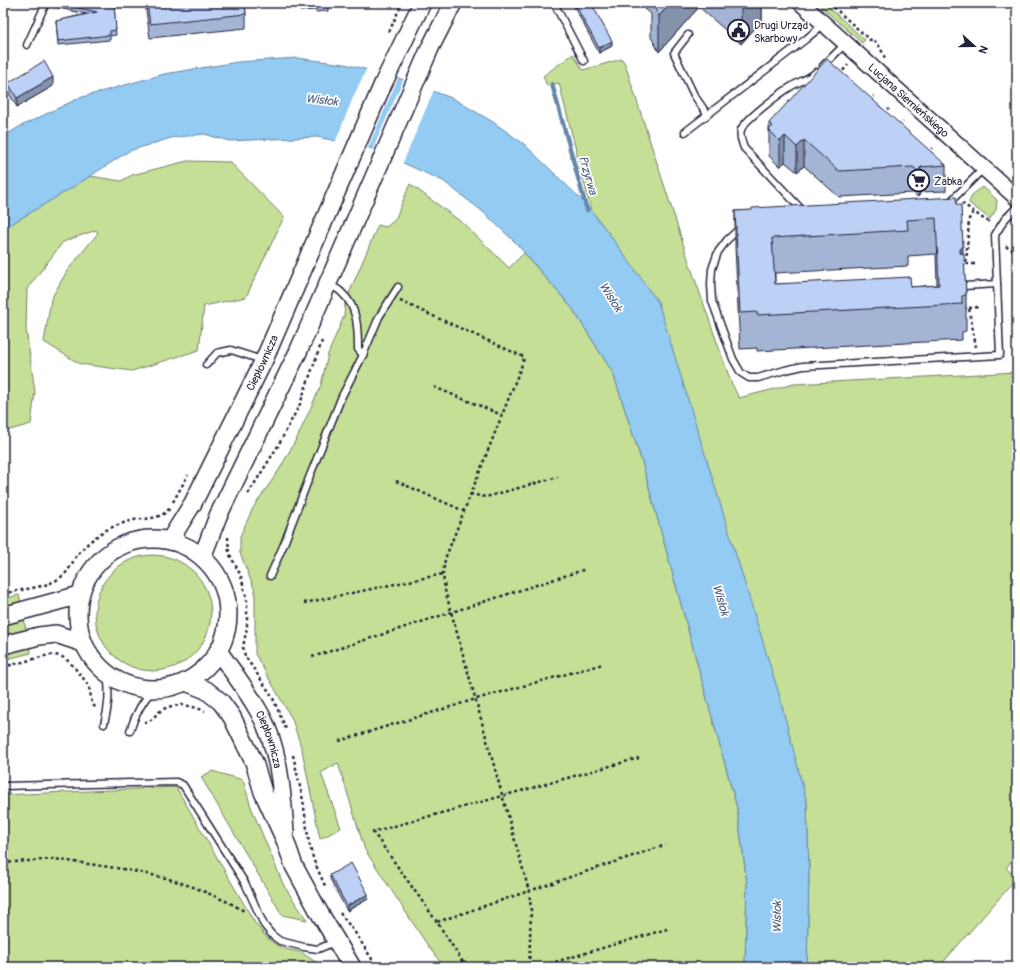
<svg xmlns="http://www.w3.org/2000/svg" width="1020" height="970" viewBox="0 0 1020 970" font-family="Pangolin,sans-serif">
	<style>
		.green { fill: #c5df96; stroke: #748068 }
		.water { fill: #93cbf2; stroke: #6687a9 }
		.pier { fill: #fff }
		.lines { fill: none; stroke-linecap: round; stroke-linejoin: round }
		.stream { stroke: #6687a9; stroke-width: 4.5 }
		.service-casing { stroke: #22223b; stroke-width: 9 }
		.tertiary-casing { stroke: #22223b; stroke-width: 18 }
		.secondary-casing { stroke: #22223b; stroke-width: 20 }
		.path { stroke: #22223b; stroke-width: 2.5; stroke-dasharray: 3 3; stroke-linecap: butt }
		.service { stroke: #fff; stroke-width: 6 }
		.tertiary { stroke: #fff; stroke-width: 15 }
		.secondary { stroke: #fff; stroke-width: 17 }
		.wall { fill: #a3b4d4; stroke: #22223b; fill-rule: evenodd }
		.shaded-wall { fill: #8492ac; stroke: #22223b }
		.building { fill: #bdd1f6; stroke: #22223b; fill-rule: evenodd }
		.labels { text-anchor: middle; stroke-width: 3.5; stroke-linejoin: round; paint-order: stroke }
		.poi-label { font-size: 11px; fill: #22223b; stroke: #fff; text-anchor: start }
		.street-label { font-size: 11px; fill: #22223b; stroke: #fff }
		.water-label { font-size: 12px; font-style: italic; fill: #4a5d7b; stroke: #fff }
	</style>
	<rect width="100%" height="100%" fill="#fff"/>
	<filter id="ink" filterUnits="userSpaceOnUse"><feTurbulence type="fractalNoise" baseFrequency=".025" numOctaves="2"/><feDisplacementMap in="SourceGraphic" scale="8" xChannelSelector="R" yChannelSelector="G"/><feConvolveMatrix kernelMatrix="1 2 1 2 8 2 1 2 1" color-interpolation-filters="sRGB"/></filter>
	<g filter="url(#ink)">
		<g class="green">
			<path d="M 819,3 L 824,3 L 865,40 L 862,43 L 818,4 Z"/>
			<path d="M 573,54 L 583,70 L 622,59 L 625,64 L 690,265 L 731,382 L 739,398 L 794,384 L 1017,372 L 1017,854 L 1006,868 L 1017,878 L 939,967 L 807,967 L 809,870 L 807,803 L 610,235 L 591,210 L 559,83 L 547,86 L 543,76 Z"/>
			<path d="M 187,161 L 230,162 L 284,217 L 246,297 L 204,306 L 199,350 L 132,371 L 80,364 L 44,342 L 51,299 L 67,271 L 98,233 L 96,230 L 63,242 L 27,289 L 26,329 L 35,392 L 31,424 L 3,432 L 3,229 L 90,176 L 121,181 L 132,175 Z"/>
			<path d="M 410,184 L 464,224 L 509,268 L 524,253 L 572,308 L 613,373 L 642,462 L 737,808 L 747,883 L 745,967 L 444,967 L 428,946 L 365,850 L 338,763 L 321,773 L 341,828 L 320,839 L 302,750 L 292,719 L 255,654 L 255,591 L 240,553 L 240,536 L 253,508 L 279,470 L 298,436 L 321,385 L 328,354 L 344,316 L 345,303 L 378,225 L 386,227 L 395,220 Z"/>
			<path d="M 983,187 L 997,200 L 996,210 L 990,219 L 969,203 C 970,197 977,189 983,187 Z"/>
			<path d="M 1017,246 L 1017,310 L 1014,251 Z"/>
			<circle cx="153" cy="613" r="58"/>
			<path d="M 19,595 L 21,603 L 3,607 L 3,599 Z"/>
			<path d="M 24,619 L 26,630 L 3,636 L 3,624 Z"/>
			<path d="M 30,646 L 31,653 L 3,660 L 3,652 Z"/>
			<path d="M 212,771 L 243,780 L 251,807 L 284,886 L 307,920 L 282,915 L 201,777 Z"/>
			<path d="M 176,787 L 255,923 L 267,938 L 275,944 L 285,949 L 301,952 L 323,967 L 3,967 L 3,795 Z"/>
		</g>
		<path class="water" d="M 297,58 L 345,64 L 396,77 L 454,99 L 493,122 L 524,144 L 587,205 L 610,235 L 658,302 L 779,694 L 807,803 L 809,870 L 807,967 L 745,967 L 747,883 L 737,808 L 642,462 L 613,373 L 572,308 L 515,242 L 482,211 L 443,181 L 370,148 L 317,137 L 229,141 L 204,134 L 171,138 L 129,151 L 75,186 L 3,229 L 3,137 L 19,127 L 79,98 L 164,74 L 238,62 Z"/>
		<g class="pier">
			<path d="M 367,68 L 399,76 L 367,150 L 335,143 L 354,95 Z"/>
			<path d="M 404,78 L 434,90 L 402,165 L 372,151 Z"/>
		</g>
		<g class="lines">
			<path class="stream" d="M 552,84 L 587,210"/>
			<defs>
				<g id="service">
					<path d="M 554,3 L 584,61"/>
					<path d="M 688,35 L 674,53 L 694,95 L 707,114"/>
					<path d="M 27,45 L 46,3"/>
					<path d="M 823,66 L 846,43"/>
					<path d="M 685,132 L 806,39 L 824,24"/>
					<path d="M 950,202 L 984,168"/>
					<path d="M 803,211 L 744,148 C 742,142 739,137 741,130 C 744,120 782,92 792,86 C 800,81 809,79 816,72"/>
					<path d="M 740,228 L 727,240 L 718,252 L 712,269 L 711,284 L 712,301 L 733,359 L 741,373 L 749,378 L 758,378 L 785,370 L 803,366 L 1000,355 L 995,235 L 1005,219 L 1017,207"/>
					<path d="M 329,284 C 333,287 339,289 342,293 C 358,307 358,330 358,349 L 363,355"/>
					<path d="M 964,286 L 997,284"/>
					<path d="M 206,365 L 217,353 L 231,350 L 262,360"/>
					<path d="M 270,576 L 284,544 L 309,478 L 342,396 L 363,355 L 379,317 L 398,287"/>
					<path d="M 104,724 C 109,707 110,692 107,674"/>
					<path d="M 130,731 C 135,715 141,702 153,690"/>
					<path d="M 3,786 L 176,782 L 183,785 L 245,883 L 264,925 L 272,935 L 280,941 L 304,947 L 318,949 L 335,942"/>
				</g>
				<g id="tertiary">
					<path id="s1" d="M 801,3 L 1017,198"/>
				</g>
				<g id="secondary">
					<circle cx="153" cy="614" r="75"/>
					<path id="s2" d="M 170,540 L 193,503 L 264,360 L 383,84 L 422,3"/>
					<path d="M 203,555 L 218,516 L 298,352 L 430,48 L 453,3"/>
					<path d="M 3,616 L 80,595"/>
					<path d="M 3,645 L 39,636 L 56,634 L 83,643"/>
					<path id="s3" d="M 218,651 C 232,670 246,689 258,710 C 279,745 282,791 285,832"/>
					<path d="M 186,682 L 206,690 L 221,702 L 232,717 L 254,762 L 263,792 L 285,840 L 294,866 L 319,912 L 352,967"/>
				</g>
			</defs>
			<use href="#service" class="service-casing"/>
			<use href="#tertiary" class="tertiary-casing"/>
			<use href="#secondary" class="secondary-casing"/>
			<g class="path">
				<path d="M 829,3 L 870,40 L 873,39 L 880,47 L 885,58"/>
				<path d="M 389,32 L 402,3"/>
				<path d="M 839,75 L 848,65"/>
				<path d="M 869,101 L 874,96"/>
				<path d="M 884,114 L 889,109"/>
				<path d="M 899,127 L 903,122"/>
				<path d="M 928,153 L 933,148"/>
				<path d="M 962,203 L 985,220 L 988,221 L 991,221"/>
				<path d="M 1006,246 L 1009,249 L 1017,251"/>
				<path d="M 962,264 L 966,264 L 969,219 L 973,212"/>
				<path d="M 966,264 L 977,264"/>
				<path d="M 1017,277 L 1017,295"/>
				<path d="M 400,301 L 524,357 L 523,362 L 445,559 L 443,574 L 445,590 L 529,891 L 531,909 L 529,967"/>
				<path d="M 964,308 L 969,308 L 976,347"/>
				<path d="M 969,308 L 979,307"/>
				<path d="M 434,387 L 502,415"/>
				<path d="M 396,481 L 464,511"/>
				<path d="M 248,494 L 278,446 L 300,404 L 322,341"/>
				<path d="M 470,494 L 486,497 L 558,477"/>
				<path d="M 173,502 L 188,475"/>
				<path d="M 228,537 L 229,553 L 241,576 L 247,601 L 247,627 L 243,647 L 245,656 L 272,696 L 286,729"/>
				<path d="M 3,594 C 20,589 48,588 61,577 C 69,572 72,562 77,555 C 86,544 98,534 110,528 C 118,525 125,522 133,520 C 147,518 160,520 170,508"/>
				<path d="M 304,603 L 443,574"/>
				<path d="M 312,657 L 586,569"/>
				<path d="M 3,667 L 49,655 C 64,654 70,662 78,672 C 82,677 87,682 89,688 C 92,695 89,704 97,708"/>
				<path d="M 144,722 C 152,722 154,716 159,712 C 174,701 190,705 205,711"/>
				<path d="M 339,741 L 476,699 L 603,664"/>
				<path d="M 293,755 L 303,800 L 309,843 L 314,861 L 326,888"/>
				<path d="M 3,863 L 54,859 L 123,869 L 166,878 L 196,888 L 230,903 L 246,912"/>
				<path d="M 340,913 L 356,934 L 377,967"/>
				<path d="M 437,922 L 373,832 L 639,758"/>
				<path d="M 466,967 L 437,922 L 665,845"/>
				<path d="M 538,967 L 667,929"/>
			</g>
			<use href="#service" class="service"/>
			<use href="#tertiary" class="tertiary"/>
			<use href="#secondary" class="secondary"/>
		</g>
		<g class="wall">
			<path d="M 54,3 L 114,3 L 116,35 L 110,36 L 110,40 L 58,45 L 56,21 L 86,14 L 54,7 Z"/>
			<path d="M 146,3 L 245,3 L 246,14 L 246,28 L 150,38 L 146,11 Z"/>
			<path d="M 299,3 L 328,3 L 328,11 L 316,12 L 316,10 L 300,11 Z"/>
			<path d="M 572,3 L 591,3 L 612,46 L 599,53 Z"/>
			<path d="M 644,3 L 762,3 L 762,20 L 741,44 L 699,7 L 659,52 L 651,37 L 651,14 L 644,8 Z"/>
			<path d="M 8,83 L 53,86 L 17,107 L 8,92 Z"/>
			<path d="M 769,123 L 946,165 L 946,191 L 921,192 L 918,197 L 913,193 L 839,197 L 804,166 L 797,172 L 785,162 L 780,167 L 769,156 Z"/>
			<path d="M 957,205 L 963,254 L 966,295 L 966,331 L 962,332 L 962,340 L 757,351 L 757,348 L 740,349 L 735,247 L 735,211 ZM 936,254 L 937,285 L 911,287 L 775,284 L 775,273 L 908,266 L 908,256 Z"/>
			<path d="M 330,875 L 368,899 L 347,911 L 330,879 Z"/>
		</g>
		<g class="shaded-wall">
			<path d="M 3,3 L 9,3 L 3,8 Z"/>
			<path d="M 670,3 L 699,3 L 699,7 L 659,52 L 659,16 Z"/>
			<path d="M 745,3 L 762,3 L 762,20 L 741,44 L 741,8 Z"/>
			<path d="M 612,41 L 612,46 L 599,53 L 599,48 Z"/>
			<path d="M 53,77 L 53,86 L 17,107 L 17,98 Z"/>
			<path d="M 785,136 L 785,162 L 780,167 L 780,141 Z"/>
			<path d="M 804,140 L 804,166 L 797,172 L 797,147 Z"/>
			<path d="M 921,167 L 921,192 L 918,197 L 918,171 Z"/>
			<path d="M 963,246 L 963,282 L 960,250 Z"/>
			<path d="M 368,894 L 368,899 L 347,911 L 347,906 Z"/>
		</g>
		<g class="building">
			<path d="M 57,3 L 114,3 L 116,30 L 110,31 L 110,35 L 58,41 L 56,21 L 97,12 Z"/>
			<path d="M 147,3 L 245,3 L 246,14 L 150,24 Z"/>
			<path d="M 574,3 L 591,3 L 612,41 L 599,48 Z"/>
			<path d="M 652,3 L 670,3 L 659,16 Z"/>
			<path d="M 736,3 L 745,3 L 741,8 Z"/>
			<path d="M 827,59 L 946,165 L 921,167 L 918,171 L 913,167 L 839,171 L 804,140 L 797,147 L 785,136 L 780,141 L 769,130 L 773,126 L 769,123 Z"/>
			<path d="M 44,61 L 53,77 L 17,98 L 8,83 Z"/>
			<path d="M 956,197 L 957,205 L 961,205 L 963,246 L 960,250 L 960,253 L 964,254 L 966,295 L 962,296 L 962,304 L 757,315 L 757,312 L 740,313 L 735,211 L 752,210 L 752,208 ZM 936,218 L 939,285 L 911,287 L 910,277 L 775,284 L 772,238 L 908,230 L 907,220 Z"/>
			<path d="M 351,863 L 368,894 L 347,906 L 330,875 Z"/>
		</g>
	</g>
	<defs>
		<symbol id="civic-ring" viewBox="-11 -11 22 22"><circle r="9.5" fill="#fff" stroke="#22223b" stroke-width="1.5"/><path d="M-.6-6.5H3V-4.5H.6V-3L4-1V1h2V6H-6V1h2V-1L-.6-3ZM-1.2 2.5V6h2.4V2.5Z" fill="#22223b"/></symbol>
		<symbol id="supermarket-ring" viewBox="-11 -11 22 22"><circle r="9.5" fill="#fff" stroke="#22223b" stroke-width="1.5"/><path d="M-6-5.5h2.5l.6 2H6L4.5 2H-2.5L-4.4-4H-6ZM-1.5 3.2a1.3 1.3 0 1 0 .1 0ZM3 3.2a1.3 1.3 0 1 0 .1 0Z" fill="#22223b"/></symbol>
	</defs>
	<g fill-rule="evenodd">
		<use href="#civic-ring" x="726" y="18" width="25" height="25"/>
		<use href="#supermarket-ring" x="906" y="168" width="25" height="25"/>
	</g>
	<g class="labels">
		<g class="poi-label">
			<text x="754" y="29">Drugi Urząd<tspan x="754" dy="13">Skarbowy</tspan></text>
			<text x="934" y="185">Żabka</text>
		</g>
		<g class="street-label">
			<text dy="4" stroke="none"><textPath href="#s1" startOffset="145">Lucjana Siemieńskiego</textPath></text>
			<text dy="4" stroke="none"><textPath href="#s2" startOffset="200">Ciepłownicza</textPath></text>
			<text dy="4" stroke="none"><textPath href="#s3" startOffset="103">Ciepłownicza</textPath></text>
		</g>
		<g class="water-label">
			<text transform="translate(322 100) rotate(6)" y="4">Wisłok</text>
			<text transform="translate(588 175) rotate(74)" y="4">Przyrwa</text>
			<text transform="translate(611 297) rotate(58)" y="4">Wisłok</text>
			<text transform="translate(721 600) rotate(74)" y="4">Wisłok</text>
			<text transform="translate(777 917) rotate(-90)" y="4">Wisłok</text>
		</g>
	</g>
	<rect width="1020" height="970" fill="none" stroke="#fff" stroke-width="16"/>
	<rect x="8" y="8" width="1004" height="954" fill="none" stroke="#22223b" stroke-width="1.5" filter="url(#ink)"/>
	<g transform="translate(974 46) rotate(111)" stroke="#ffffff" stroke-width="3" paint-order="stroke">
	<path d="M0-3L7 15L0 10L-7 15Z" fill="#22223b"/>
	<text y="-6" font-size="11" font-weight="bold" text-anchor="middle" fill="#22223b">N</text>
	</g>
</svg>
